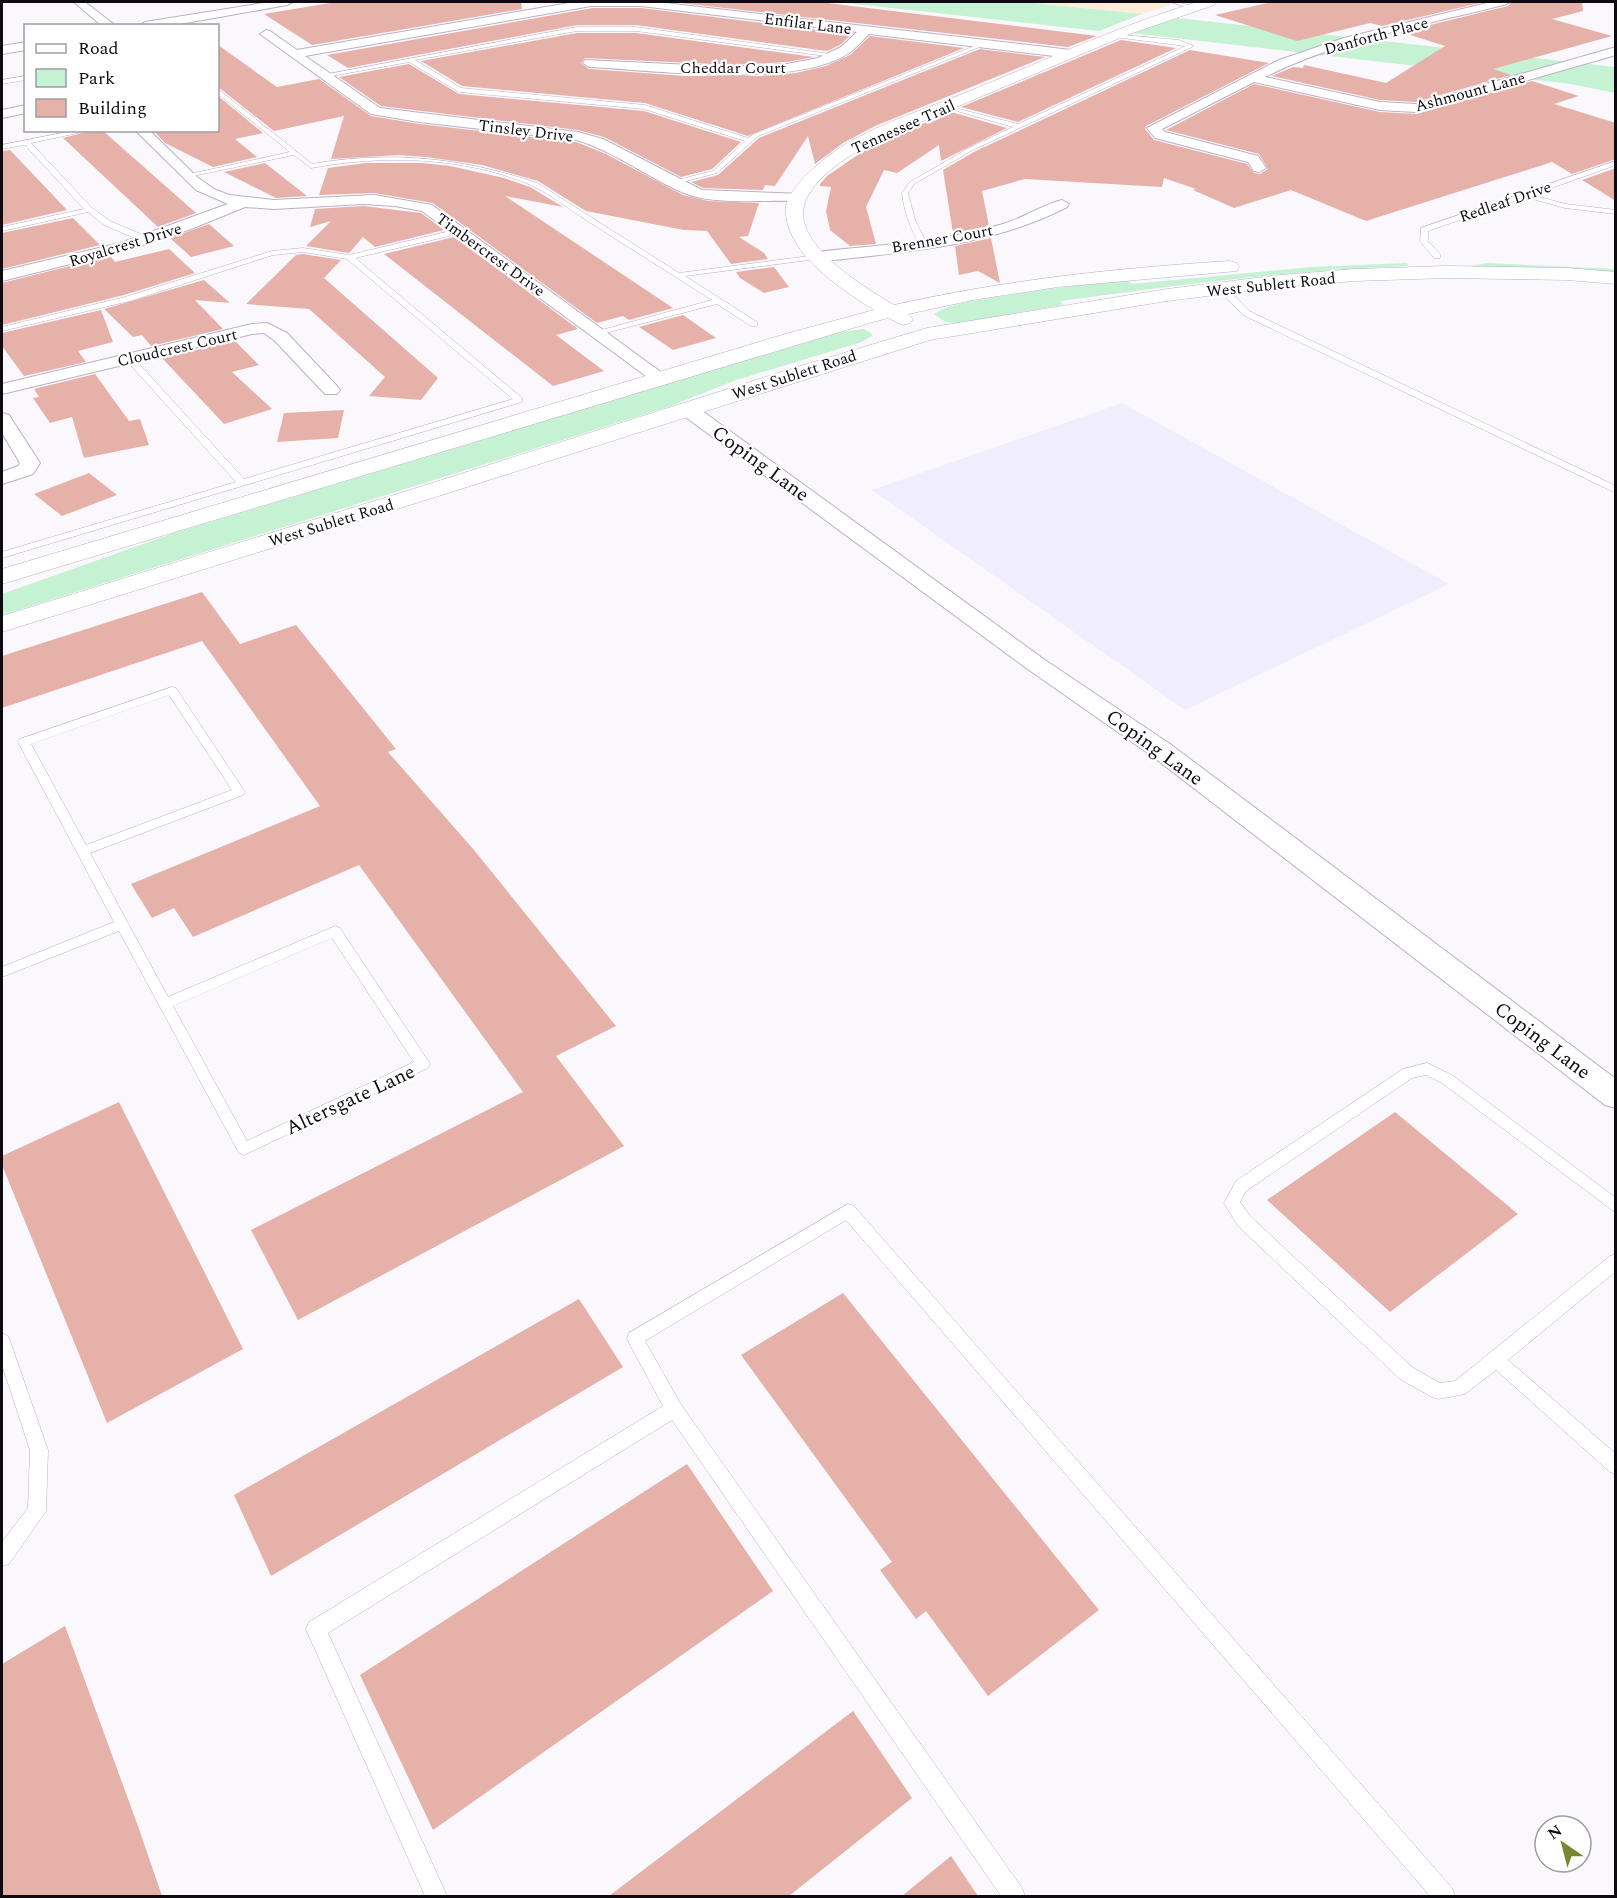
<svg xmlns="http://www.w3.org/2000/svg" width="1617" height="1898" viewBox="0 0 1617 1898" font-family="Spectral,serif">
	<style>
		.industrial { fill: #f0edff }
		.education { fill: #feecdb }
		.green { fill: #c4f2d3 }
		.building { fill: #e5b1a8 }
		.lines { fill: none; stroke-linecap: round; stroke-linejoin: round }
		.lane-casing { stroke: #bcafc6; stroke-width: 1 }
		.street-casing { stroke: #bcafc6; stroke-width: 2 }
		.secondary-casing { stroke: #bcafc6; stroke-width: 1 }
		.lane { fill: #fff; fill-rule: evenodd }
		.street { fill: #fff; fill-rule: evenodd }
		.secondary { fill: #fff; fill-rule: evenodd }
		.labels { text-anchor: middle; stroke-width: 4.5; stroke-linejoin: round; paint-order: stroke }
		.far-street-label { font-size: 16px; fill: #0e0a12; stroke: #fff }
		.street-label { font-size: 20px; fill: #0e0a12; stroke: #fff }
	</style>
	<rect width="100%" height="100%" fill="#fbf8fd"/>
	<path class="industrial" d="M 1122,403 L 1449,584 L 1185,710 L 872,490 Z"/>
	<path class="education" d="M 1023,2 L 1180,2 L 1142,14 Z"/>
	<g class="green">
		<path d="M 837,2 L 1023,2 L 1142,14 L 1099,31 Z"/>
		<path d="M 1178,18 L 1615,67 L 1615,93 L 1571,84 L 1132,33 Z"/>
		<path d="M 1407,263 L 1408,266 C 1292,270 1176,285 1060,301 L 1063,305 L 957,323 L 945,322 L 934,314 C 953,302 975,301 997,297 C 1040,290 1083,284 1127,280 L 1132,284 L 1312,267 Z"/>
		<path d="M 1488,263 L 1615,269 L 1615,276 L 1471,266 Z"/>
		<path d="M 864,329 L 873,335 L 862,342 L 736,380 L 668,407 L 2,615 L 2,594 L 174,533 L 839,332 Z"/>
	</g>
	<g class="building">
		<path d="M 336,2 L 521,2 L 522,9 L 312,45 L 264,14 Z"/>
		<path d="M 672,2 L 819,2 L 1097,36 L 1068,47 Z"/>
		<path d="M 1272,2 L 1484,2 L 1382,26 L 1370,23 L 1297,41 L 1215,15 Z"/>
		<path d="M 1511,2 L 1582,2 L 1583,11 L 1552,19 L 1612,36 L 1493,69 L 1511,75 L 1416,102 L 1380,100 L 1272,76 L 1293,67 L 1303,68 L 1304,65 L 1386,83 L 1445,46 L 1401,32 L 1508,6 Z"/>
		<path d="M 593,8 L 641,8 L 852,34 L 840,45 L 827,51 L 636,25 L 577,25 L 348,68 L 327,55 Z"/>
		<path d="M 577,33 L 636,33 L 814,57 L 787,62 L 734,65 L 585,58 L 581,63 L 589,69 L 685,76 L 760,76 L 796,73 L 826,66 L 850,55 L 870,36 L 964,48 L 748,136 L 645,103 L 462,86 L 421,61 Z"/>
		<path d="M 1121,40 L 1176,48 L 1018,122 L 961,107 Z"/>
		<path d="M 218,45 L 277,87 L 319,79 L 371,116 L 419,124 L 576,142 L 604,153 L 683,195 L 708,201 L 759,203 L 748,236 L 739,237 L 764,253 L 768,259 L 731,264 L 707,231 L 684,230 L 586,211 L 538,181 L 482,165 L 426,157 L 398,155 L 331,159 L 344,116 L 274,131 L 218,87 Z"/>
		<path d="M 980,49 L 1045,57 L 875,126 L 843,143 L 815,164 L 808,136 L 775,186 L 765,185 L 763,190 L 703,188 L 691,182 L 718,175 L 759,138 Z"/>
		<path d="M 1190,50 L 1269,63 L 1146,126 L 1145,129 L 1154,140 L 1247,164 L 1254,173 L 1260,174 L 1268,169 L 1259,154 L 1166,130 L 1254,84 L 1380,112 L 1416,114 L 1532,81 L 1579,96 L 1554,104 L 1616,123 L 1616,159 L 1572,174 L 1552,162 L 1366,221 L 1291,190 L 1234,208 L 1193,190 L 1196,189 L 1164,178 L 1162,187 L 1025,179 L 982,191 L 989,226 L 953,233 L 943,170 L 974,152 Z"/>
		<path d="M 409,64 L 459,94 L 644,111 L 741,142 L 712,169 L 681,177 L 604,137 L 578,130 L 381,106 L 339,77 Z"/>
		<path d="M 218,96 L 263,133 L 235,139 L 257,157 L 213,167 L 165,143 L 153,130 L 218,130 Z"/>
		<path d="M 951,112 L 1007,128 L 941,161 L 939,145 L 897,173 L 884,170 L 866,207 L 876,244 L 850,246 L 830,230 L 826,211 L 831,187 L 820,186 L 820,184 L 827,176 L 872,145 Z"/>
		<path d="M 94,130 L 102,130 L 196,213 L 158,227 L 63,138 Z"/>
		<path d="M 10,150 L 67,210 L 2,225 L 2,151 Z"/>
		<path d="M 265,163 L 307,196 L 276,198 L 224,172 Z"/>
		<path d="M 366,163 L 422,163 L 450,166 L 504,178 L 530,187 L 563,207 L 505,196 L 673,308 L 629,320 L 623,316 L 597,323 L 433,203 L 374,193 L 319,195 L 328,168 Z"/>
		<path d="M 1616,168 L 1616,201 L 1582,180 Z"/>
		<path d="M 363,206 L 421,213 L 444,230 L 375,247 L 363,237 L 349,253 L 306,246 L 331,221 L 310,227 L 315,209 Z"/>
		<path d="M 73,218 L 100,245 L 2,269 L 2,233 Z"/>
		<path d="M 209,224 L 234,246 L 191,257 L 170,238 Z"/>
		<path d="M 454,237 L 578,329 L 556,335 L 604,371 L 553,386 L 384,254 Z"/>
		<path d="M 991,238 L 1000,283 L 978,271 L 959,275 L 955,246 Z"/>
		<path d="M 169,249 L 195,273 L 124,295 L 2,325 L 2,283 L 110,256 L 115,262 Z"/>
		<path d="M 303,254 L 341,260 L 324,278 L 438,378 L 421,400 L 369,396 L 385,377 L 309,309 L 246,304 L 296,255 Z"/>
		<path d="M 774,267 L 789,287 L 764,293 L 740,278 L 736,272 Z"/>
		<path d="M 204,280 L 230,303 L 195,300 L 223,329 L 151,346 L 142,335 L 133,337 L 104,309 Z"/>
		<path d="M 101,310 L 113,342 L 78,351 L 86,362 L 24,376 L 2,346 L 2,333 Z"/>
		<path d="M 683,315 L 716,338 L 673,350 L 639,327 Z"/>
		<path d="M 235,341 L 259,365 L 232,372 L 272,409 L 224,424 L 162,358 Z"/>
		<path d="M 95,374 L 129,421 L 140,419 L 149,445 L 84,458 L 72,417 L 50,423 L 33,398 L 39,397 L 34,389 Z"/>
		<path d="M 344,410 L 338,438 L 277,442 L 284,413 Z"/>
		<path d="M 89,473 L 117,495 L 62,516 L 34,494 Z"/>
		<path d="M 202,592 L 240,644 L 296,625 L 396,749 L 388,752 L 474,850 L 616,1026 L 556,1056 L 624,1146 L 298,1320 L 251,1230 L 523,1092 L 359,865 L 193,937 L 174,908 L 152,918 L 131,884 L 320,806 L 202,641 L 2,708 L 2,656 Z"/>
		<path d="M 119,1102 L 243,1349 L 107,1423 L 2,1165 L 2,1156 Z"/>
		<path d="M 1395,1112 L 1518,1214 L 1390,1312 L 1267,1200 Z"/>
		<path d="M 843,1293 L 1099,1610 L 988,1696 L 926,1611 L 916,1619 L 880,1570 L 892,1562 L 741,1355 Z"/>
		<path d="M 579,1299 L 623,1367 L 271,1576 L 234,1495 Z"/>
		<path d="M 687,1464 L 773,1591 L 433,1830 L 360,1675 Z"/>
		<path d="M 65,1626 L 139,1829 L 162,1896 L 2,1896 L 2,1664 Z"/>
		<path d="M 853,1711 L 912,1798 L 789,1896 L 609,1896 Z"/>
		<path d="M 951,1856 L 978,1896 L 902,1896 Z"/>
	</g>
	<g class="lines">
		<defs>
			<g id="lane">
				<path d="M 1171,2 L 1178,2 L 1194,7 L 1191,9 Z"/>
				<path d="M 577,27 L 636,27 L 837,55 L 834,57 L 636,31 L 577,31 L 415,60 L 461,88 L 645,105 L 748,138 L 754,134 L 982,43 L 987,44 L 758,136 L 717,173 L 675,184 L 673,181 L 713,171 L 745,141 L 644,109 L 459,92 L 409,62 L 326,77 L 323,75 Z"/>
				<path d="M 1112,34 L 1179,40 L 1194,46 L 973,150 L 914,184 L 908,193 L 915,220 L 927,244 L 920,246 C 911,229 904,212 902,193 L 910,182 L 969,148 L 1013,127 L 943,107 L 943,105 L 1018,124 L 1186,46 L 1114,37 Z"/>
				<path d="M 26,76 L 26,80 L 2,84 L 2,80 Z"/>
				<path d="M 218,89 L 312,164 C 389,150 464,158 537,183 L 679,273 L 817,255 L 821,257 L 817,259 L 685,276 L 757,322 L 757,326 L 751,326 L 717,304 L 598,335 L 598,331 L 712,300 C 671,274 630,248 589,222 C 570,210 551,194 531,185 C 463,156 382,155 311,168 L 294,155 L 188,177 L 190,174 L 290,152 L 218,94 Z"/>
				<path d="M 77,130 L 92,130 L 31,143 L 92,208 L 110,221 L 150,238 L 150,242 L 144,242 L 104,225 L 88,212 L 2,231 L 2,227 L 84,209 L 25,145 L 2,149 L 2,145 Z"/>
				<path d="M 1616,161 L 1616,165 L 1532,195 L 1566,204 L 1616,210 L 1616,214 L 1565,208 L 1526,197 L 1428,231 L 1428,241 L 1440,254 L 1440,258 L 1434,258 L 1420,241 L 1421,228 Z"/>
				<path d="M 459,229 L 463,231 L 462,233 L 355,258 L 522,398 L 522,402 L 2,558 L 2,552 L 236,482 L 126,360 L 126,356 L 132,356 L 244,479 L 513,399 L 347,259 L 303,252 L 273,255 L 130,301 L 2,331 L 2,327 L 125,297 L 272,251 L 303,248 L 349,255 Z"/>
				<path d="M 1219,286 L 1225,286 L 1249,311 L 1616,486 L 1616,493 L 1243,315 L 1219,290 Z"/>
				<path d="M 172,687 L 176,688 L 245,792 L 243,795 L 90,853 L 168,997 L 335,926 L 340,928 L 430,1064 L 428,1068 L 244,1155 L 239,1153 L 119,931 L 2,977 L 2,967 L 114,922 L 18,742 L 20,739 ZM 169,695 L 232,790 L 86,845 L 31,744 ZM 332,938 L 414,1062 L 247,1141 L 173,1006 Z"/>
				<path d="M 1427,1063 L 1452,1075 L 1616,1198 L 1616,1213 L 1442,1083 L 1426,1075 L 1412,1078 L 1246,1191 L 1240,1202 L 1250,1216 L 1412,1367 L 1440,1383 L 1455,1381 L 1610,1256 L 1616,1254 L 1616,1271 L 1508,1360 L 1616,1454 L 1616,1474 L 1610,1472 L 1496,1370 L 1465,1394 L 1438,1399 L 1432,1397 L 1400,1379 L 1238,1226 L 1224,1203 L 1236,1181 L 1403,1069 Z"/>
				<path d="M 848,1204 L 854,1206 L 1452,1888 L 1455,1896 L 1430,1896 L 846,1220 L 645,1341 L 680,1403 L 1022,1888 L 1025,1896 L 1001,1896 L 672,1420 L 328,1633 L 447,1896 L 425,1896 L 309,1636 L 306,1629 L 309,1622 L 663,1406 L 629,1343 L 627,1338 L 629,1333 Z"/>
				<path d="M 2,1333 L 8,1336 L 10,1341 L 48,1450 L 46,1511 L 9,1564 L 2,1566 L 2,1542 L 28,1508 L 30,1450 L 2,1365 Z"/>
			</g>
			<g id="street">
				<path d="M 74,2 L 85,2 L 116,26 L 102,26 Z"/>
				<path d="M 270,2 L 293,2 L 287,5 L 169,26 L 139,26 L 145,22 Z"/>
				<path d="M 575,2 L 657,2 L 1071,50 L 1077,54 L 1071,58 L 869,34 C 863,40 856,48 849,53 C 796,89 653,70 589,67 L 583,63 L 585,60 L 734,67 L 787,64 L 818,58 L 841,47 L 857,32 L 641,6 L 591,6 L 305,56 L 380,108 L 578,132 L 603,139 L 702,190 L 803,194 L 805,197 L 798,201 C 767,200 711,205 684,193 C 647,177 615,152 577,140 L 419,122 L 371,114 L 260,34 L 266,30 L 270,31 L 297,50 Z"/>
				<path d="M 1491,2 L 1509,2 L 1507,4 C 1426,25 1340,39 1265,77 L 1380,102 L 1416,104 L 1616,47 L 1616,55 L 1416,112 L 1380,110 L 1254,82 L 1162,129 L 1165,132 L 1258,156 L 1266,168 L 1259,172 L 1254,171 L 1248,162 L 1155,138 L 1147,128 L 1279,60 L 1344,38 Z"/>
				<path d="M 26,42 L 26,50 L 2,54 L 2,46 Z"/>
				<path d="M 26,105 L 26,113 L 2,118 L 2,110 Z"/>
				<path d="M 135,130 L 149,130 L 197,177 L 214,189 L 229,195 L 274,200 L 374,195 L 432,205 L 669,378 L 666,382 L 654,382 L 422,211 L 395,206 L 363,204 L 274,209 L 245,207 L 191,229 L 131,249 L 2,281 L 2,271 L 120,243 L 228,204 L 196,190 Z"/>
				<path d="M 1062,200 L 1069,204 L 1067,207 C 990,247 902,252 817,262 L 809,257 L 817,252 C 879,245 943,242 1003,224 C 1023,218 1042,205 1062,200 Z"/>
				<path d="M 267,323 L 287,333 L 337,386 L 340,390 L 337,394 L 325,394 L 275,341 L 264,333 L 252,334 L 2,394 L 2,384 L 252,324 Z"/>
				<path d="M 687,403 L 694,405 L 1045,660 L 1170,744 L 1616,1079 L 1616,1108 L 1605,1105 L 1152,756 L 1029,670 L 680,413 L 678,409 L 680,405 Z"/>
				<path d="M 2,413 L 9,415 L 40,463 L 33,474 L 2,484 L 2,472 L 18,466 L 20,463 L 2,433 Z"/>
			</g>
			<g id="secondary">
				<path d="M 1197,2 L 1216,2 L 1214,5 L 1127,35 L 871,143 C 848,156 817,175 806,200 C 787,242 866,288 894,305 C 1005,280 1117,268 1230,261 L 1237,263 L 1239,267 L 1237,271 L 1058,287 L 973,300 L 908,314 L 913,319 L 910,323 L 903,325 L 888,318 L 873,322 L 2,584 L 2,569 L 789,333 L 874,310 C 841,289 783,252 786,207 C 788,186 827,156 844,145 C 886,120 933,107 977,88 C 1050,58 1122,25 1197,2 Z"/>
				<path d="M 1447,266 L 1568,268 L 1616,272 L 1616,284 L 1568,280 L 1447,278 L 1355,281 L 1280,287 L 1167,301 L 930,340 L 426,500 L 2,632 L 2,616 L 410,490 L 797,367 L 927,328 L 1167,289 L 1280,275 L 1355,269 Z"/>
			</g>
		</defs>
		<use href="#lane" class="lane-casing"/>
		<use href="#street" class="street-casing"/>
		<use href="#secondary" class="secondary-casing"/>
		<use href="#lane" class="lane"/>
		<use href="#street" class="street"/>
		<use href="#secondary" class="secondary"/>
	</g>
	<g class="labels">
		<g class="far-street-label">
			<text transform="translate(808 23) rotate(7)" y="6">Enfilar Lane</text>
			<text transform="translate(1376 35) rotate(-15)" y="6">Danforth Place</text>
			<text x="733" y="73">Cheddar Court</text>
			<text transform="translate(1470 91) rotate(-15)" y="6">Ashmount Lane</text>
			<text transform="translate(903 126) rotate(-24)" y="6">Tennessee Trail</text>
			<text transform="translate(526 130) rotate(7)" y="6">Tinsley Drive</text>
			<text transform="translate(1505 201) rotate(-19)" y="6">Redleaf Drive</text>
			<text transform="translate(942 238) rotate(-10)" y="6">Brenner Court</text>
			<text transform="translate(125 244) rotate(-17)" y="6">Royalcrest Drive</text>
			<text transform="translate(491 254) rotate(36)" y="6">Timbercrest Drive</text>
			<text transform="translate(1271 284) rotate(-6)" y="6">West Sublett Road</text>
			<text transform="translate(177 347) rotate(-13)" y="6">Cloudcrest Court</text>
			<text transform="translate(794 374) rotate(-18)" y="6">West Sublett Road</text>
			<text transform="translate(331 522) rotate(-17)" y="6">West Sublett Road</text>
		</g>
		<g class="street-label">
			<text transform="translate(761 463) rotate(36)" y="7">Coping Lane</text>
			<text transform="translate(1155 747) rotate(36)" y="7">Coping Lane</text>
			<text transform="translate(1543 1040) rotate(37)" y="7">Coping Lane</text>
			<text transform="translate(350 1099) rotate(-25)" y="7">Altersgate Lane</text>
		</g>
	</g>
	<rect width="1617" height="1898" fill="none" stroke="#0e0a12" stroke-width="6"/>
	<rect x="24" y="24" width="195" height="108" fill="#ffffff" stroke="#9f9da0" stroke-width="1.5"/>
	<rect x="36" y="44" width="30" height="9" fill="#ffffff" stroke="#9f9da0" stroke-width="1.5"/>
	<text x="78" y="54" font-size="18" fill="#0e0a12">Road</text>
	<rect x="36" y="69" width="30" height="18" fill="#c4f2d3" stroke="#9f9da0" stroke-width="1.5"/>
	<text x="78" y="84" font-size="18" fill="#0e0a12">Park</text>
	<rect x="36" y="99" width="30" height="18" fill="#e5b1a8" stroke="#9f9da0" stroke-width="1.5"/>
	<text x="78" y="114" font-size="18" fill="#0e0a12">Building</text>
	<g transform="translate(1563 1844) rotate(325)"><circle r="28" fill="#ffffff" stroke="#9f9da0" stroke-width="1.5"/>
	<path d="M0-4.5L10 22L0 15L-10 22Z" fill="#7b8532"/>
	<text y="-9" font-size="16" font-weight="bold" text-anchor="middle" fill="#0e0a12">N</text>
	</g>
</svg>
